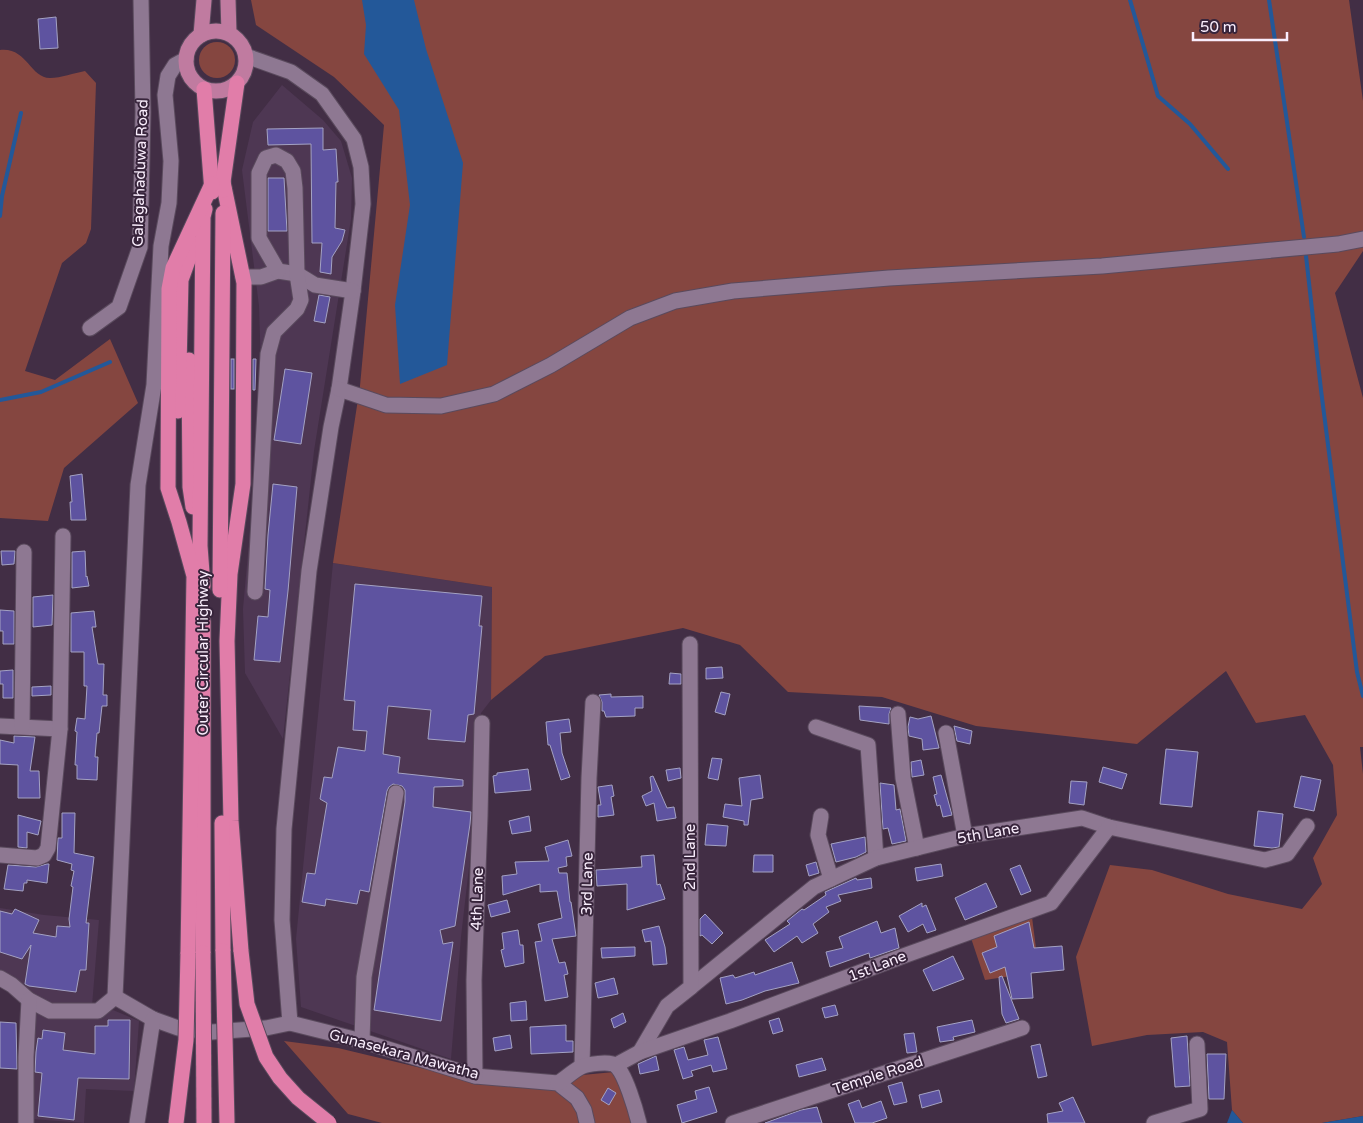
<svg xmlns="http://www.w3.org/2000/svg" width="1363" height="1123" viewBox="0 0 1363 1123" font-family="'Varela Round',sans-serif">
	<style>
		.built { fill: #4e3753 }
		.green { fill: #854640 }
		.water { fill: #235899 }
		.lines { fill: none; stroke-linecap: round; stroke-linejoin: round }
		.stream { stroke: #235899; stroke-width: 4 }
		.building { fill: #5e53a0; stroke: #a4a2c3 }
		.minor-casing { stroke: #5a4a5d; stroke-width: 17 }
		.major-casing { stroke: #5a4a5d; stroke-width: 17 }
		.highway-casing { stroke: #5a4a5d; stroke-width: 17 }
		.minor { stroke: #8e7892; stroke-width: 15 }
		.major { stroke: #c07ba0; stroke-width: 15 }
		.highway { stroke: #e17da9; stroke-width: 15 }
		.highway-bridge-casing { stroke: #5a4a5d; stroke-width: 17; stroke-linecap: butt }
		.highway-bridge { stroke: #e17da9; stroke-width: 15 }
		.labels { text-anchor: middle; stroke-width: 4; stroke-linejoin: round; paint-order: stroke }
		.street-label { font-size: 15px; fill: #f9edfc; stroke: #37243b }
	</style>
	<rect width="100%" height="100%" fill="#422e45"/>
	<g class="built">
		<path d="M 282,85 L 323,120 L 341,141 L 352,178 L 351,219 L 314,451 L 283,739 L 245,673 L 243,609 L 256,464 L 261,368 L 259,306 L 242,170 L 253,122 Z"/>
		<path d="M 333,563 L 492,587 L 491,700 L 481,713 L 473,832 L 461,937 L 451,1059 L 301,1007 L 296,939 Z"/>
		<path d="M 0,908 L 44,915 L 99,920 L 92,1006 L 53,1005 L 29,994 L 0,973 Z"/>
		<path d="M 34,1010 L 55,1018 L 87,1019 L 113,1010 L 139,1021 L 134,1091 L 86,1089 L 84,1123 L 32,1119 Z"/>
	</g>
	<g class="green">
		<path d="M 251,0 L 1349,0 L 1363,101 L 1363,251 L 1335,293 L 1363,398 L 1363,747 L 1360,747 L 1363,774 L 1363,1116 L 1322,1123 L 1243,1123 L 1232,1110 L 1227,1042 L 1203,1032 L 1147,1035 L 1092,1046 L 1076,957 L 1110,865 L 1152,870 L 1228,894 L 1302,909 L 1322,884 L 1313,858 L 1337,815 L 1333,765 L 1305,715 L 1256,723 L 1226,671 L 1137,744 L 976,726 L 882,697 L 788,692 L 740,645 L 683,628 L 545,656 L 491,700 L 492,587 L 333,563 L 360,386 L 384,125 L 334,77 L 256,25 Z"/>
		<circle cx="217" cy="60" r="18"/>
		<path d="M 0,50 C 27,47 30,78 50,78 C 61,78 74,73 85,71 L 96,83 L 91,229 L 86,243 L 62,263 L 25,371 L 55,380 L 110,339 L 138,403 L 64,468 L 48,521 L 0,518 Z"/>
		<path d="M 1032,917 L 1039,972 L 985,980 L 970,935 Z"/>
		<path d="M 284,1041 L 338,1048 L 488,1084 L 614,1072 L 633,1123 L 382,1123 L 348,1114 Z"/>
	</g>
	<g class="water">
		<path d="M 362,0 L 414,0 L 426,49 L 463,163 L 447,365 L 400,384 L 395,305 L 410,205 L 399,110 L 364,54 L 366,25 Z"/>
		<path d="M 1232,1110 L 1243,1123 L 1227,1123 Z"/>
		<path d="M 1363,1116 L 1363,1123 L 1322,1123 Z"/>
	</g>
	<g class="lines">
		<g class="stream">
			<path d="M 1130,0 L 1158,96 L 1190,124 L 1228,169"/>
			<path d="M 1269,0 L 1304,237"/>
			<path d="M 0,216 L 2,196 L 21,113"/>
			<path d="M 1306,256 L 1321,390 L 1357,672 L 1363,696"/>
			<path d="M 0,400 L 41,392 L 110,362"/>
		</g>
	</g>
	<g class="building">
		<path d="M 56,17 L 58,48 L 40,49 L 38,19 Z"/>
		<path d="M 323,128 L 323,150 L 336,149 L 338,182 L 336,182 L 335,228 L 345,230 L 342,241 L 332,257 L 331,274 L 320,272 L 322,243 L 312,243 L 311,144 L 268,145 L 267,129 Z"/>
		<path d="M 268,178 L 284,178 L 287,231 L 268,231 Z"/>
		<path d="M 319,295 L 330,297 L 325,323 L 314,321 Z"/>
		<rect x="231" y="359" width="3" height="30"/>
		<path d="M 253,359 L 256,359 L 255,390 L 253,390 Z"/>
		<path d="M 285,369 L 312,373 L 301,444 L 274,440 Z"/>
		<path d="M 82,474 L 86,520 L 71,520 L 70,502 L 72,502 L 70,476 Z"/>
		<path d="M 273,484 L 297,487 L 288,591 L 280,662 L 254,660 L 258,616 L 268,617 L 270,590 L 265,589 L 268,535 Z"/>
		<path d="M 1,551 L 15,551 L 14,564 L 2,565 Z"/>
		<path d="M 85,551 L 86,577 L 87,576 L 89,586 L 72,588 L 72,552 Z"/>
		<path d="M 355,584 L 482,596 L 479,626 L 482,626 L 474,714 L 468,715 L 465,742 L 428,739 L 431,710 L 388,706 L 383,754 L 400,757 L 398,773 L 463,780 L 463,786 L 434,787 L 433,807 L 471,812 L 470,824 L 455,926 L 440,930 L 443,944 L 453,942 L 441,1021 L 374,1010 L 405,802 L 405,790 L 402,786 L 393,784 L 389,787 L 387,791 L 369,892 L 360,890 L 357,904 L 326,899 L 325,906 L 302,902 L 307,873 L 315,874 L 327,803 L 320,799 L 324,777 L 332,778 L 338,747 L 365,751 L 367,731 L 353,730 L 355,701 L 344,700 Z"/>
		<path d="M 53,595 L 52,625 L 33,627 L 33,597 Z"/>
		<path d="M 0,610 L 14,611 L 14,644 L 3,644 L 3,631 L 0,631 Z"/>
		<path d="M 94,611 L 96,627 L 92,627 L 98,664 L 104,664 L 103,695 L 107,695 L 107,706 L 102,706 L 99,733 L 97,733 L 95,757 L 98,757 L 97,780 L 77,779 L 77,765 L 75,765 L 77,732 L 75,731 L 77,718 L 85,719 L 87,686 L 84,686 L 84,652 L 71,652 L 71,613 Z"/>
		<path d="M 722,667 L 723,678 L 706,679 L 706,668 Z"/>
		<path d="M 13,670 L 13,698 L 3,698 L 3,684 L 0,684 L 0,671 Z"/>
		<path d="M 670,673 L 681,674 L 681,684 L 669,684 Z"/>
		<path d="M 51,686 L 51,695 L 32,696 L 32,687 Z"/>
		<path d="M 721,692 L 730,694 L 725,715 L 715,712 Z"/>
		<path d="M 611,694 L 611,697 L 643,696 L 643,708 L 635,708 L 635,716 L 606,717 L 604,711 L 602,711 L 602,702 L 599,695 Z"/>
		<path d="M 859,706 L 891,708 L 889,714 L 889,724 L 860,720 Z"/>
		<path d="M 931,716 L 939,748 L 923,750 L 922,739 L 909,736 L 908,727 L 910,717 L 918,719 Z"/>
		<path d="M 569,719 L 571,732 L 560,733 L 562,753 L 570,777 L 561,780 L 550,745 L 548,745 L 546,722 Z"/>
		<path d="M 954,726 L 972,731 L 970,744 L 957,741 Z"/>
		<path d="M 14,736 L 35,737 L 30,771 L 39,771 L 40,798 L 18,798 L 18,765 L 0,764 L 0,740 L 14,743 Z"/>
		<path d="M 1166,749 L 1198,752 L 1192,807 L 1160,804 Z"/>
		<path d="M 712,758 L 722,759 L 718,780 L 708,778 Z"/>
		<path d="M 921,760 L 924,775 L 912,777 L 911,762 Z"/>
		<path d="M 1103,767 L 1127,774 L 1122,789 L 1099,782 Z"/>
		<path d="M 680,768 L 681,778 L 668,781 L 666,770 Z"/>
		<path d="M 528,769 L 531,790 L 495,793 L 493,776 L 497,775 L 497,773 Z"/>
		<path d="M 760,775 L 763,798 L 751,800 L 748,825 L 744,825 L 744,821 L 723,817 L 725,804 L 742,806 L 739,778 Z"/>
		<path d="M 941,775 L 952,815 L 943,817 L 940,805 L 937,806 L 934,795 L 937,794 L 933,777 Z"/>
		<path d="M 653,776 L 667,808 L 674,807 L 676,818 L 657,821 L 654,803 L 646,806 L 642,796 L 652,791 L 650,777 Z"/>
		<path d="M 1301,776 L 1321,780 L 1314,811 L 1294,807 Z"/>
		<path d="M 1071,781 L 1087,782 L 1084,805 L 1069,803 Z"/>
		<path d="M 880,783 L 894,785 L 896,810 L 900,809 L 906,841 L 892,844 L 888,828 L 883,829 Z"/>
		<path d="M 612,785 L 614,796 L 611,797 L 614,815 L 598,817 L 598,805 L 601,805 L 598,787 Z"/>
		<path d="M 1258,811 L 1283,814 L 1279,847 L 1272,848 L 1254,846 Z"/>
		<path d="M 62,813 L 75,813 L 74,853 L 94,857 L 86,923 L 89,923 L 86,970 L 80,970 L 76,992 L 29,986 L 25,984 L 31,945 L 22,959 L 0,952 L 0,911 L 12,914 L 15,909 L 39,920 L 33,933 L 56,937 L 57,926 L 70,927 L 69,919 L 73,887 L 71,886 L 74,871 L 71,870 L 72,864 L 57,860 L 58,838 L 62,838 Z"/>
		<path d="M 18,815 L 41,821 L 38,835 L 27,832 L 27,848 L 18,847 Z"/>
		<path d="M 529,816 L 531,831 L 512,834 L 509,821 Z"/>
		<path d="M 707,824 L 728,826 L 726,846 L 705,845 Z"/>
		<path d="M 865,837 L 866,852 L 856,857 L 836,862 L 831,844 Z"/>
		<path d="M 568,840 L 572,856 L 566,857 L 567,866 L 558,868 L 559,873 L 567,873 L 570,902 L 571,902 L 576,936 L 552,939 L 559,963 L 565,962 L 568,974 L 564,975 L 568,997 L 545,1001 L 535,942 L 542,941 L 538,924 L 562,918 L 557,891 L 540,892 L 540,884 L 503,895 L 502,876 L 517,874 L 515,862 L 549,861 L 545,847 Z"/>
		<path d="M 654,855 L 657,885 L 660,884 L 665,899 L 627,910 L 627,884 L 597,886 L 596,870 L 642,867 L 641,856 Z"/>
		<path d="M 754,855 L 773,855 L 773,872 L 753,872 Z"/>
		<path d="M 816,862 L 819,873 L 809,876 L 806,865 Z"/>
		<path d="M 47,864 L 49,864 L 47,883 L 27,880 L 27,883 L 24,883 L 23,891 L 4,889 L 8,865 L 36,867 Z"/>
		<path d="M 941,864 L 943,876 L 917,881 L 915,868 Z"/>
		<path d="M 1020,865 L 1031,891 L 1021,895 L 1010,869 Z"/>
		<path d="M 856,878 L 857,880 L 871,878 L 872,888 L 838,895 L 841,901 L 826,907 L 829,912 L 813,924 L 818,933 L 802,943 L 797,936 L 774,952 L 765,940 L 790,924 L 787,921 L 802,909 L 804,910 L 826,895 L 825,892 Z"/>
		<path d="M 986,883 L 997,907 L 965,920 L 955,898 Z"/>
		<path d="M 507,900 L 510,912 L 491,917 L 488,905 Z"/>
		<path d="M 922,903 L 922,907 L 926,905 L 936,930 L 927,933 L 923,924 L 908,932 L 899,916 Z"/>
		<path d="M 705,914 L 723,933 L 712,944 L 702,935 L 700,936 L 700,919 Z"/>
		<path d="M 877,921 L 881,933 L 895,928 L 899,948 L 870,958 L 869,953 L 830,967 L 826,952 L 843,948 L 839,937 Z"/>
		<path d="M 1029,922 L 1034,948 L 1062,946 L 1064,970 L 1031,973 L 1033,998 L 1012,999 L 1005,967 L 990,973 L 982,953 L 997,947 L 994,936 Z"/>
		<path d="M 659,926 L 665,947 L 667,964 L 653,965 L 651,941 L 645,942 L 642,930 Z"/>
		<path d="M 518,930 L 520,945 L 523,945 L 524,963 L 505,967 L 501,950 L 504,949 L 502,933 Z"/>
		<path d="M 635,947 L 635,956 L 602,958 L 601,948 Z"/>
		<path d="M 953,956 L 964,979 L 933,991 L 923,970 Z"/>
		<path d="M 792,962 L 799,983 L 765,991 L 742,1000 L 726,1004 L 720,978 L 733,975 L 735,978 L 754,972 L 755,975 Z"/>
		<path d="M 1002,976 L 1019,1019 L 1006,1023 L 1002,1014 L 999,977 Z"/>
		<path d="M 614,978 L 618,994 L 598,998 L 595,983 Z"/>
		<path d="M 526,1001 L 527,1020 L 511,1021 L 510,1003 Z"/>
		<path d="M 835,1005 L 838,1015 L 825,1018 L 822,1008 Z"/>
		<path d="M 623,1013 L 626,1022 L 614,1028 L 611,1019 Z"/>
		<path d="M 779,1018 L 783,1031 L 773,1034 L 769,1021 Z"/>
		<path d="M 108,1020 L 130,1020 L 129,1079 L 78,1078 L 74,1120 L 38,1116 L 42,1073 L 35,1072 L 36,1052 L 38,1038 L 42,1039 L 43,1030 L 65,1033 L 63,1050 L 95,1054 L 95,1026 L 108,1026 Z"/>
		<path d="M 972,1020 L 975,1032 L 953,1037 L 954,1040 L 940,1042 L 937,1027 Z"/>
		<path d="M 0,1022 L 16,1023 L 17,1069 L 0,1068 Z"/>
		<path d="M 566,1025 L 566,1041 L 573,1041 L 573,1052 L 531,1054 L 530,1027 Z"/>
		<path d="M 914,1033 L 917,1052 L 907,1053 L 904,1034 Z"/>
		<path d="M 510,1035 L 512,1048 L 495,1051 L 493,1038 Z"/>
		<path d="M 1187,1036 L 1190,1086 L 1175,1087 L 1171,1038 Z"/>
		<path d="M 718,1037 L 727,1069 L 713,1072 L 711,1065 L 691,1071 L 693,1076 L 683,1079 L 674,1050 L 684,1047 L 688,1060 L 708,1055 L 704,1040 Z"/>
		<path d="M 1040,1044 L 1047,1076 L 1038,1078 L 1031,1046 Z"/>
		<path d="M 1207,1054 L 1226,1054 L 1224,1099 L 1209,1099 Z"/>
		<path d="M 656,1056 L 659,1070 L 640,1074 L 638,1064 Z"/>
		<path d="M 822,1058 L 826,1070 L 799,1077 L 796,1065 Z"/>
		<path d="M 902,1082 L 907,1102 L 894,1105 L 888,1086 Z"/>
		<path d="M 709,1087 L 717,1112 L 682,1123 L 677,1105 L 697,1099 L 695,1091 Z"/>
		<path d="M 608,1088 L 616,1093 L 609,1105 L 601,1100 Z"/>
		<path d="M 939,1090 L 942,1102 L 922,1108 L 919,1095 Z"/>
		<path d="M 1073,1097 L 1085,1123 L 1048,1123 L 1047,1114 L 1063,1111 L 1059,1103 Z"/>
		<path d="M 859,1100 L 862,1108 L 881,1101 L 887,1118 L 872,1123 L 855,1123 L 848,1104 Z"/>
		<path d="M 817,1107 L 822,1123 L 765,1123 L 801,1110 Z"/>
	</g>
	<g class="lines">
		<defs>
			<g id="minor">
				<path d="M 246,56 L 291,72 L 322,94 L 354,139 L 361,167 L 363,204 L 353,291 L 339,389 L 331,427 L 309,571 L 284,829 L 282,920 L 290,1023"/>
				<path d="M 243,277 L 261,277 L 278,271 L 297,274 L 315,285 L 353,291"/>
				<path d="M 90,328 L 119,307 L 140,247 L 143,112 L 141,0"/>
				<path d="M 339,389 L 386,405 L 441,406 L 494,394 L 551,365 L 630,318 L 675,301 L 733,291 L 889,278 L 1102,266 L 1338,244 L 1363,239"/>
				<path d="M 255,592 L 268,354 L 274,332 L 297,309 L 301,300 L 297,274 L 295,188 L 293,171 L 287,161 L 276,155 L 266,158 L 259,173 L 259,238 L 278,271"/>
				<path d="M 898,714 L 903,778 L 917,848"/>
				<path d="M 0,726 L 60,729"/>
				<path d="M 22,726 L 24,552"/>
				<path d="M 816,727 L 868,745 L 876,858"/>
				<path d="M 946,733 L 965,836"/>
				<path d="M 821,816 L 818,835 L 831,879"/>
				<path d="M 0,855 L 37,858 L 44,855 L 48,848 L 60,729 L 63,536"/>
				<path d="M 0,978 L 12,985 L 29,1000 L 50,1011 L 98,1011 L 115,997 L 153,1019 L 178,1028 L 212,1032 L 266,1028 L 290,1023 L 362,1041 L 475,1076 L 558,1083 L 577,1098 L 584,1110 L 587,1123"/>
				<path d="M 691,987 L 814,887 L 876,858 L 965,836 L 1082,818 L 1109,827 L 1265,860 L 1287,854 L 1307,826"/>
				<path d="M 115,997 L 138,485 L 154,385 L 161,246 L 169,203 L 171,161 L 165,95 L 168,76 L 175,65 L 186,59"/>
				<path d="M 362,1041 L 364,977 L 396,793"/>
				<path d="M 640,1052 L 667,1006 L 691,987 L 690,644"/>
				<path d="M 616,1065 L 640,1052 L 730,1021 L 906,955 L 1051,903 L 1109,827"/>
				<path d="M 582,1066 L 589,778 L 593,702"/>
				<path d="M 475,1076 L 474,980 L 480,816 L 482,723"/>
				<path d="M 558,1083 C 566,1078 573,1071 581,1067 C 587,1064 610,1061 615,1065 C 625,1072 636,1111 639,1123"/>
				<path d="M 26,1123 L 26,1057 L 29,1000"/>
				<path d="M 137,1123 L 153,1019"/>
				<path d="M 733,1123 L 1022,1028"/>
				<path d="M 1154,1123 L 1200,1109 L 1197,1044"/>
			</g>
			<g id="major">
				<path d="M 228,0 L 229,33"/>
				<circle cx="216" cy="61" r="30"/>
				<path d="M 201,35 L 204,0"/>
			</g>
			<g id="highway">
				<path d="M 204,89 L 212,192"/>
				<path d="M 223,182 L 244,283 L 243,484 L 230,574 L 227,641 L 231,821 L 241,951"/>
				<path d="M 224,190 L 223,182 L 237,83"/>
				<path d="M 189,360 L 190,487 L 193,507"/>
				<path d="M 178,411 L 181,280 L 194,244"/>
				<path d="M 203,586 L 200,546 L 203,217 L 205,209"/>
				<path d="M 220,590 L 223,213"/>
				<path d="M 203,621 L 203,953"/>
				<path d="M 222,823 L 223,951"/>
				<path d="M 188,954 L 194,576 L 179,522 L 168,488 L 169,289 L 173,268 L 212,184"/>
			</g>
		</defs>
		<use href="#minor" class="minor-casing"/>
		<use href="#major" class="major-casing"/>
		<use href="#highway" class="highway-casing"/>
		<use href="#minor" class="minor"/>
		<use href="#major" class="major"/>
		<use href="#highway" class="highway"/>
		<defs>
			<g id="highway-bridge">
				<path d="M 223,951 L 227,1123"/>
				<path d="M 241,951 L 247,1004 L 266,1057 L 280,1078 L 298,1098 L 329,1123"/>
				<path d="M 203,953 L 204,1123"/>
				<path d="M 176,1123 L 186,1040 L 188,954"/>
			</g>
		</defs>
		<use href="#highway-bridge" class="highway-bridge-casing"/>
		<use href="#highway-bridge" class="highway-bridge"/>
	</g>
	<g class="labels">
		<g class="street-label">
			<text transform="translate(140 173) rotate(-88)" y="5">Galagahaduwa Road</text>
			<text transform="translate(203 653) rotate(-90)" y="5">Outer Circular Highway</text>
			<text transform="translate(988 833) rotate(-10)" y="5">5th Lane</text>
			<text transform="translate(690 857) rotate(-90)" y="5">2nd Lane</text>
			<text transform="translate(587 884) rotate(-89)" y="5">3rd Lane</text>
			<text transform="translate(477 899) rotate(-88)" y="5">4th Lane</text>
			<text transform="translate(877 966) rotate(-21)" y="5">1st Lane</text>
			<text transform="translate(404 1054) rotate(15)" y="5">Gunasekara Mawatha</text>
			<text transform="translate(878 1075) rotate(-18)" y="5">Temple Road</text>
		</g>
	</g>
	<path d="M1193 32v8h94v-8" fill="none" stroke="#f9edfc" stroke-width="2.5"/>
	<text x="1200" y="32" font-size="15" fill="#f9edfc" stroke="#37243b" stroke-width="4" paint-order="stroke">50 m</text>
</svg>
